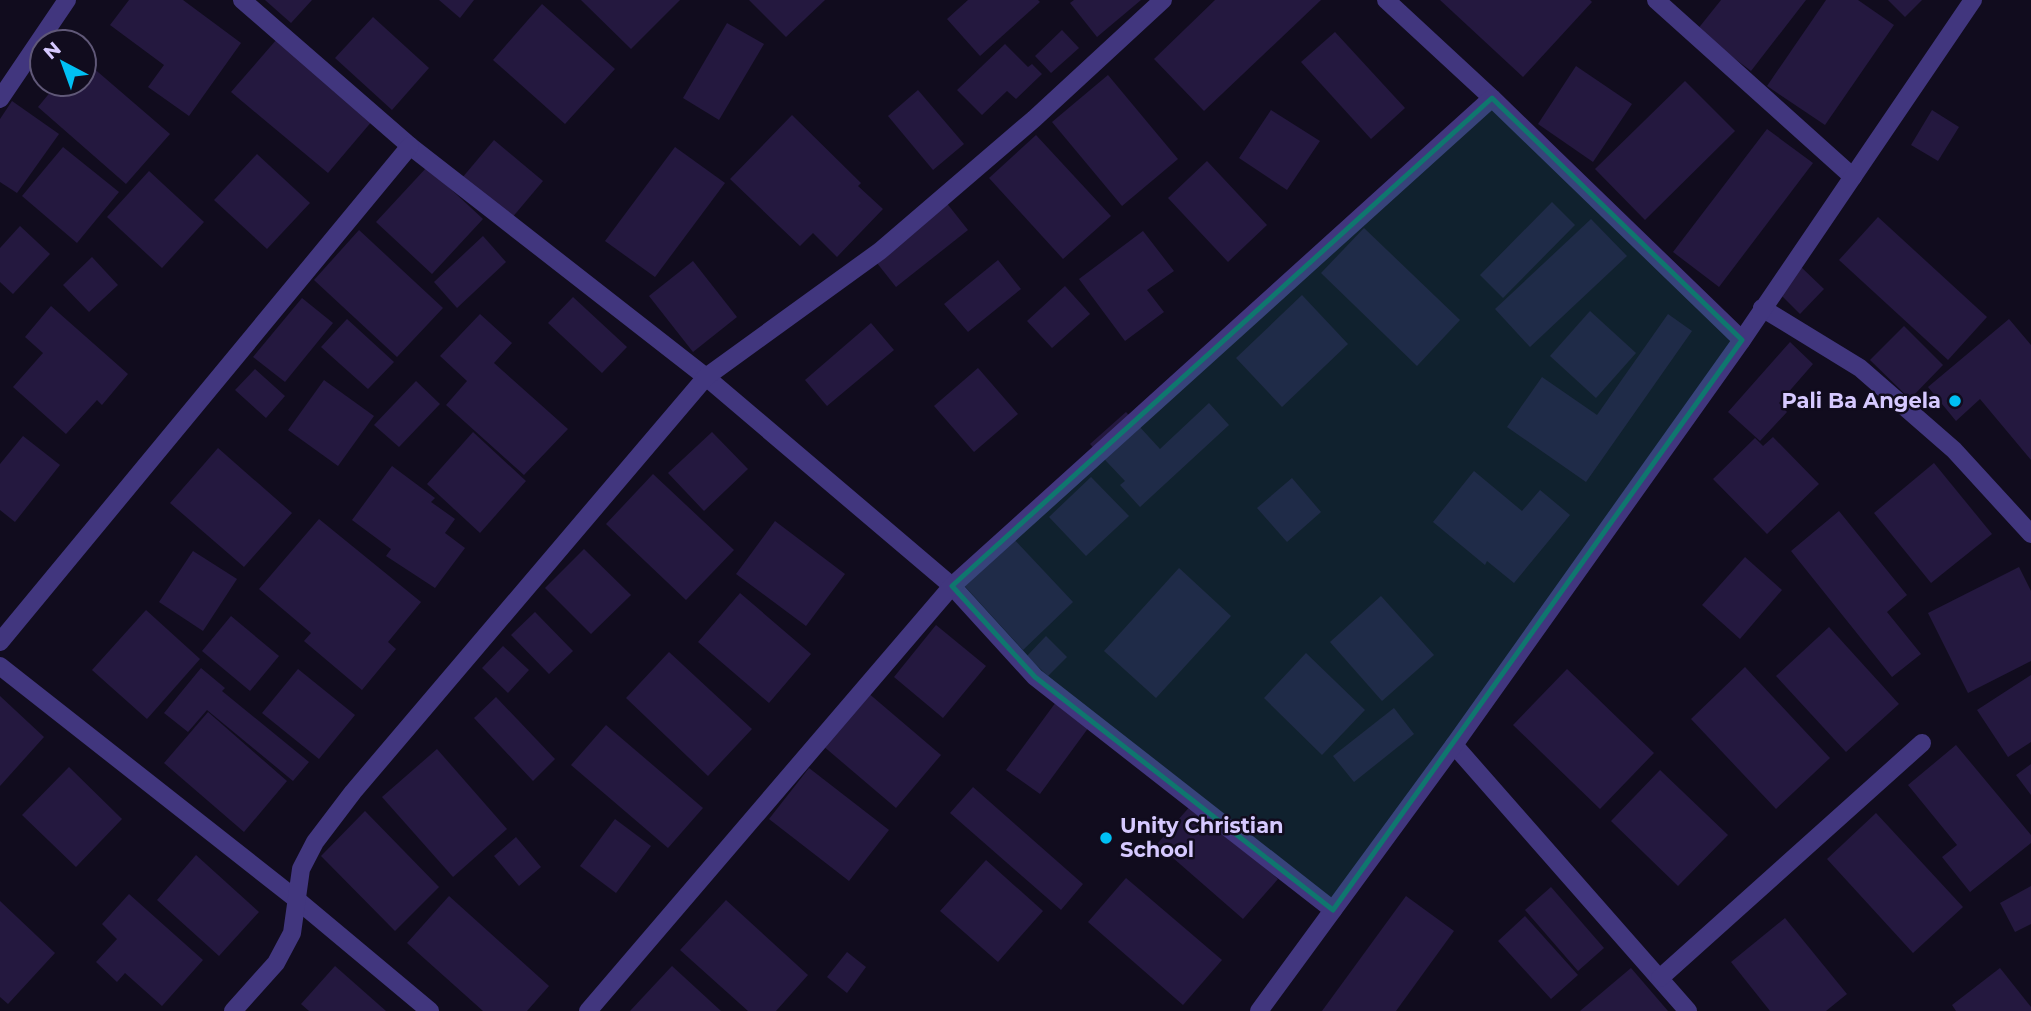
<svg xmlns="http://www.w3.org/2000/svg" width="2031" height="1011" viewBox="0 0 2031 1011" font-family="Montserrat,sans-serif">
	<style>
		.building { fill: #24183f }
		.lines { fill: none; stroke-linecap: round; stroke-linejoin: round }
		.street { stroke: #41367e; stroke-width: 18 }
		.marked { fill: #0f766e; fill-opacity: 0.2; stroke: #0f766e; stroke-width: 5; stroke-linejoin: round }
		.poi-dot { fill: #00c0f4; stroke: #110c1e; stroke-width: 2.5 }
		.labels { text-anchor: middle; stroke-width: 5; stroke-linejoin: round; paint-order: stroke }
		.poi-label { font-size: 21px; font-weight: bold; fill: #d6c9ff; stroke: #110c1e; text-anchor: end }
	</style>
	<rect width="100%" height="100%" fill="#110c1e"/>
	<g class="building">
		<path d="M 129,0 L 183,0 L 241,43 L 189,116 L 148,87 L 164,65 L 110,25 Z"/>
		<path d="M 265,0 L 312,0 L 291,23 Z"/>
		<path d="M 439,0 L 474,0 L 460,18 Z"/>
		<path d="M 581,0 L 680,0 L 631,49 Z"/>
		<path d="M 749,0 L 825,0 L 786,37 Z"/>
		<path d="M 968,0 L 1038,0 L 1040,2 L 980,56 L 947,19 Z"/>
		<path d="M 1074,0 L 1141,0 L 1097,37 L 1070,3 Z"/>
		<path d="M 1215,0 L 1321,0 L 1204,111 L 1154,59 Z"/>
		<path d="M 1440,0 L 1590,0 L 1592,2 L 1523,77 Z"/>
		<path d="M 1721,0 L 1806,0 L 1751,71 L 1697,30 Z"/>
		<path d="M 1826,0 L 1858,0 L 1894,25 L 1825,125 L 1767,86 Z"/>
		<path d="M 1888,0 L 1922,0 L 1905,17 Z"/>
		<path d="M 542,4 L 615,69 L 565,124 L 493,60 Z"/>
		<path d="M 373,17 L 429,68 L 392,110 L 335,58 Z"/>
		<path d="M 727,23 L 764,44 L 719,120 L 683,98 Z"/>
		<path d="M 1062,30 L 1079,48 L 1051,73 L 1035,56 Z"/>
		<path d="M 1335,32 L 1405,108 L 1371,139 L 1301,62 Z"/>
		<path d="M 277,39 L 373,120 L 328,173 L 231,92 Z"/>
		<path d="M 1005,44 L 1028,67 L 1032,64 L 1042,74 L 1016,99 L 1007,91 L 982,115 L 957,90 Z"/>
		<path d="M 84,60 L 170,134 L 126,184 L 38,107 L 57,84 L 84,84 Z"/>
		<path d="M 1576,66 L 1632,104 L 1593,162 L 1538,124 Z"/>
		<path d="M 1108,75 L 1178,159 L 1122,206 L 1052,122 Z"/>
		<path d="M 1685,81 L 1735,131 L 1645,220 L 1595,169 Z"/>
		<path d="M 918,90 L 964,144 L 933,170 L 888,116 Z"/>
		<path d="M 12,101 L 59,134 L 17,193 L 0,182 L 0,119 Z"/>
		<path d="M 1271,110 L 1320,141 L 1287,190 L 1239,158 Z"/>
		<path d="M 1932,110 L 1959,127 L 1938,161 L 1911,145 Z"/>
		<path d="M 792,115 L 861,183 L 858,186 L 883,209 L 837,257 L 813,233 L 800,246 L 730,179 Z"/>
		<path d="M 1767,129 L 1813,163 L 1719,287 L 1673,252 Z"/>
		<path d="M 1036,135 L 1111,216 L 1063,259 L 989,178 Z"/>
		<path d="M 494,140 L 543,181 L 511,219 L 462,178 Z"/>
		<path d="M 63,147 L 119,192 L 77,243 L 22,196 Z"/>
		<path d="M 675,147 L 725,183 L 655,277 L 605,241 Z"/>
		<path d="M 257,154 L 310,203 L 267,249 L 214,200 Z"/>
		<path d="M 1207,161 L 1267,225 L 1228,262 L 1168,198 Z"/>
		<path d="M 427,167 L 483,219 L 432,274 L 376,222 Z"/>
		<path d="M 149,171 L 204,222 L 162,268 L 107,217 Z"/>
		<path d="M 945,201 L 968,230 L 896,287 L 873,258 Z"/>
		<path d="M 1552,202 L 1575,225 L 1503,298 L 1480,275 Z"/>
		<path d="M 1878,217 L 1987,317 L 1948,360 L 1839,260 Z"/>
		<path d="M 1591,219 L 1627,256 L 1530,347 L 1495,309 Z"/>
		<path d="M 20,226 L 50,254 L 13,294 L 0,282 L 0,248 Z"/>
		<path d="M 1364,228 L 1460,320 L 1417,366 L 1321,273 Z"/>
		<path d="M 359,230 L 443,308 L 397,357 L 314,280 Z"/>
		<path d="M 1143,231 L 1174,271 L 1147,290 L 1164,312 L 1125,341 L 1079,279 Z"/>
		<path d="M 483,236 L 506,262 L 457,308 L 434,282 Z"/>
		<path d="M 92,257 L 118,285 L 89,312 L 63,285 Z"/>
		<path d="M 998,260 L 1021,289 L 968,332 L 944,304 Z"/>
		<path d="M 693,261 L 737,317 L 693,352 L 649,296 Z"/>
		<path d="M 1800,266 L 1824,289 L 1800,314 L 1777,291 Z"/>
		<path d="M 1065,286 L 1090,314 L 1052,348 L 1027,321 Z"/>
		<path d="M 1302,295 L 1348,344 L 1282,407 L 1236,358 Z"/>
		<path d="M 573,297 L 627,347 L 602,373 L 548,323 Z"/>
		<path d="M 302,298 L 333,323 L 285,382 L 253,357 Z"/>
		<path d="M 51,306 L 128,374 L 102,405 L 97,400 L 66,434 L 13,387 L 43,353 L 25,337 Z"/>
		<path d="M 1590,311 L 1636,353 L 1596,398 L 1550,356 Z"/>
		<path d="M 480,314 L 512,343 L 494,363 L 568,429 L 524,475 L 446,405 L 467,381 L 440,356 Z"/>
		<path d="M 1668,314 L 1692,331 L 1586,482 L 1507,427 L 1542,377 L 1597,415 Z"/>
		<path d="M 347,319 L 394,362 L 368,389 L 321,347 Z"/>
		<path d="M 2009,319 L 2031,345 L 2031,460 L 1980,399 L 1956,421 L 1928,387 Z"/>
		<path d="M 871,323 L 894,350 L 827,406 L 805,380 Z"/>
		<path d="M 1904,326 L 1943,365 L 1910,399 L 1870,360 Z"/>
		<path d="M 1790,342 L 1813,364 L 1779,403 L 1787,412 L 1760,441 L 1728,412 Z"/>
		<path d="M 978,368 L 1018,414 L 974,452 L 934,406 Z"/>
		<path d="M 255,369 L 285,396 L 266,418 L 235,390 Z"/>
		<path d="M 324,380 L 374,416 L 338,466 L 288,430 Z"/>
		<path d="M 416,381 L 440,404 L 399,447 L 374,425 Z"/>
		<path d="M 1209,403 L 1229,425 L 1140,507 L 1120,485 L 1125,481 L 1090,444 L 1126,412 L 1160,449 Z"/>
		<path d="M 473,432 L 526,481 L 480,533 L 427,484 Z"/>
		<path d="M 712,432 L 748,469 L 704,511 L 668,473 Z"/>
		<path d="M 23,436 L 60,465 L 15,522 L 0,510 L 0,464 Z"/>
		<path d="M 1773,437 L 1819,484 L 1767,534 L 1713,479 L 1755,438 L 1763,446 Z"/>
		<path d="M 218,448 L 292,513 L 244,567 L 170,503 Z"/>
		<path d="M 1934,463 L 1992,534 L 1931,583 L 1874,513 Z"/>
		<path d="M 392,466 L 435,498 L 431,502 L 455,519 L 445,533 L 465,548 L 435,588 L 386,556 L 391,549 L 352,520 Z"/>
		<path d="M 1474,471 L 1522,511 L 1540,490 L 1570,515 L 1514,583 L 1487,561 L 1485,565 L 1433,522 Z"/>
		<path d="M 653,474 L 734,550 L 686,600 L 606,524 Z"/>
		<path d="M 1091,477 L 1129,516 L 1086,556 L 1049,517 Z"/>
		<path d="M 1292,478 L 1321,512 L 1287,542 L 1257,508 Z"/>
		<path d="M 1839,511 L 1907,595 L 1887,612 L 1921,654 L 1892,677 L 1791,551 Z"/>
		<path d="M 319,519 L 421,602 L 388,642 L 396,649 L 362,690 L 304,641 L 311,633 L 259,589 Z"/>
		<path d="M 775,521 L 845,574 L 806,626 L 736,574 Z"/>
		<path d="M 1012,537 L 1073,602 L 1023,650 L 961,582 Z"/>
		<path d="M 584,549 L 631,595 L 591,634 L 545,588 Z"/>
		<path d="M 193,551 L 237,579 L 203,631 L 159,602 Z"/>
		<path d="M 1745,557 L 1782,590 L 1740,639 L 1702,605 Z"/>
		<path d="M 2019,567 L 2031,591 L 2031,661 L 1968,693 L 1928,613 Z"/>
		<path d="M 1179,568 L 1231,616 L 1156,698 L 1104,651 Z"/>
		<path d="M 740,593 L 811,654 L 769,703 L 698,642 Z"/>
		<path d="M 1381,596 L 1434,655 L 1382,701 L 1330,642 Z"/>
		<path d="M 146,610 L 200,659 L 147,719 L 92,670 Z"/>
		<path d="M 535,612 L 573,651 L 549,674 L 511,635 Z"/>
		<path d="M 231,616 L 279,656 L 250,691 L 202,651 Z"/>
		<path d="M 936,625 L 986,666 L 943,718 L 894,677 Z"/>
		<path d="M 1829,627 L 1899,704 L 1846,752 L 1776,676 Z"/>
		<path d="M 1046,636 L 1067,657 L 1048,676 L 1027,656 Z"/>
		<path d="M 503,646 L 529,670 L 508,693 L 482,668 Z"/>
		<path d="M 669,652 L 752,729 L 708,776 L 626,698 Z"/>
		<path d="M 1306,653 L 1365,710 L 1322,755 L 1264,698 Z"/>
		<path d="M 1745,667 L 1830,758 L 1776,809 L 1691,719 Z"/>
		<path d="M 201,668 L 225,688 L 222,691 L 309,762 L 293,781 L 207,710 L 188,732 L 164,713 Z"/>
		<path d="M 298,669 L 355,715 L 319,759 L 262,713 Z"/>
		<path d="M 1567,669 L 1654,753 L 1600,809 L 1513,725 Z"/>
		<path d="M 2031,675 L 2031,742 L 2008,757 L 1977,710 Z"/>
		<path d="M 867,692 L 941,755 L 896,808 L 822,745 Z"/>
		<path d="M 0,696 L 44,737 L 0,786 Z"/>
		<path d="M 496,697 L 555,759 L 533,781 L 474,718 Z"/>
		<path d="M 1056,702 L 1089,727 L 1040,794 L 1006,770 Z"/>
		<path d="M 1394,708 L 1414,734 L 1354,782 L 1333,756 Z"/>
		<path d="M 208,712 L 287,781 L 244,832 L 164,763 Z"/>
		<path d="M 606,725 L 703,808 L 668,848 L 571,765 Z"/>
		<path d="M 1956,745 L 2031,835 L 2031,843 L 1970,892 L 1942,857 L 1957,845 L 1908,785 Z"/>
		<path d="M 437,749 L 507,829 L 453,877 L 382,797 Z"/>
		<path d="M 2031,764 L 2031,795 L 2016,775 Z"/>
		<path d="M 69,767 L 122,819 L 76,867 L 22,815 Z"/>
		<path d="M 809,768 L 889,830 L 849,881 L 769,819 Z"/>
		<path d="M 1660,770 L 1728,835 L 1678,886 L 1611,821 Z"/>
		<path d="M 973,787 L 1083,884 L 1061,910 L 950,813 Z"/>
		<path d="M 1192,804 L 1278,879 L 1243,919 L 1157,844 Z"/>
		<path d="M 365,811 L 439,887 L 395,931 L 321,856 Z"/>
		<path d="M 1876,813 L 1963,907 L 1913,953 L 1827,859 Z"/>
		<path d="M 615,819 L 651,846 L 616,893 L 580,866 Z"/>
		<path d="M 516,837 L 541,867 L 519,886 L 494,856 Z"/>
		<path d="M 196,855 L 259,912 L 219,956 L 157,900 Z"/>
		<path d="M 986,860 L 1043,911 L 998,962 L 940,911 Z"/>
		<path d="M 1126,878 L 1222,960 L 1183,1005 L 1088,922 Z"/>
		<path d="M 2031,886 L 2031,924 L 2015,932 L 2000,903 Z"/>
		<path d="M 1551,887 L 1604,948 L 1578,971 L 1525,910 Z"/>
		<path d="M 129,894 L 203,960 L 162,1006 L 125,973 L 117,982 L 96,962 L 117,939 L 102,924 Z"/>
		<path d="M 449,896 L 549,986 L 527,1011 L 483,1011 L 407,943 Z"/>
		<path d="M 1406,896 L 1454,931 L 1396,1011 L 1322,1011 Z"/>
		<path d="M 726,900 L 808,975 L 776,1011 L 748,1011 L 680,950 Z"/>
		<path d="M 0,901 L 55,953 L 8,1004 L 0,997 Z"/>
		<path d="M 1525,916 L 1578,975 L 1551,999 L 1498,941 Z"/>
		<path d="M 1785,918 L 1847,994 L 1826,1011 L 1770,1011 L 1731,962 Z"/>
		<path d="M 847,952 L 866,967 L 847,993 L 827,977 Z"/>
		<path d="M 335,966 L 386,1011 L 309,1011 L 301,1004 Z"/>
		<path d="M 672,966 L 721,1011 L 630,1011 Z"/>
		<path d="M 1631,968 L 1668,1011 L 1580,1011 Z"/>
		<path d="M 2000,968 L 2031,1007 L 2031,1011 L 1956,1011 L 1952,1005 Z"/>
	</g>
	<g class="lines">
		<g class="street">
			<path d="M 242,0 L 410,146 L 706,377 L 952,586 L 1035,677 L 1333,910"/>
			<path d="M 1386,0 L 1492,98 L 1742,340"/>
			<path d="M 1656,0 L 1853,177"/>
			<path d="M 0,99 L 67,0"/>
			<path d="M 1762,308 L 1860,368 L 1954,450 L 2031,534"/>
			<path d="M 0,642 L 410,146"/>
			<path d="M 0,666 L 296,899 L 430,1011"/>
			<path d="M 1454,745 L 1688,1011"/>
			<path d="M 1660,978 L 1922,743"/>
			<path d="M 233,1011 L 276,963 L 292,933 L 301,869 L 315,842 L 353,792 L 706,377 L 880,251 L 1034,119 L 1163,0"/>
			<path d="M 588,1011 L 952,586 L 1492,98"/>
			<path d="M 1259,1011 L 1454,745 L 1742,340 L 1973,0"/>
		</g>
	</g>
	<path class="marked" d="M 1492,98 L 1742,340 L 1333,910 L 1035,677 L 952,586 Z"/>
	<g class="poi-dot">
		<circle cx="1955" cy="401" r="7"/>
		<circle cx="1106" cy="838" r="7"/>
	</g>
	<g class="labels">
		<g class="poi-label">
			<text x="1941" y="408">Pali Ba Angela</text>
			<text x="1120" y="833" text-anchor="start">Unity Christian<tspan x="1120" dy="24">School</tspan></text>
		</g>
	</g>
	<g transform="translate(63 63) rotate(319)"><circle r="33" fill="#110c1e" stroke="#605878" stroke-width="2"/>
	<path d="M0-5L12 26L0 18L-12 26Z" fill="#00c0f4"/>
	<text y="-10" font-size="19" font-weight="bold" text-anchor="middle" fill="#d6c9ff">N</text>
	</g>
</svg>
